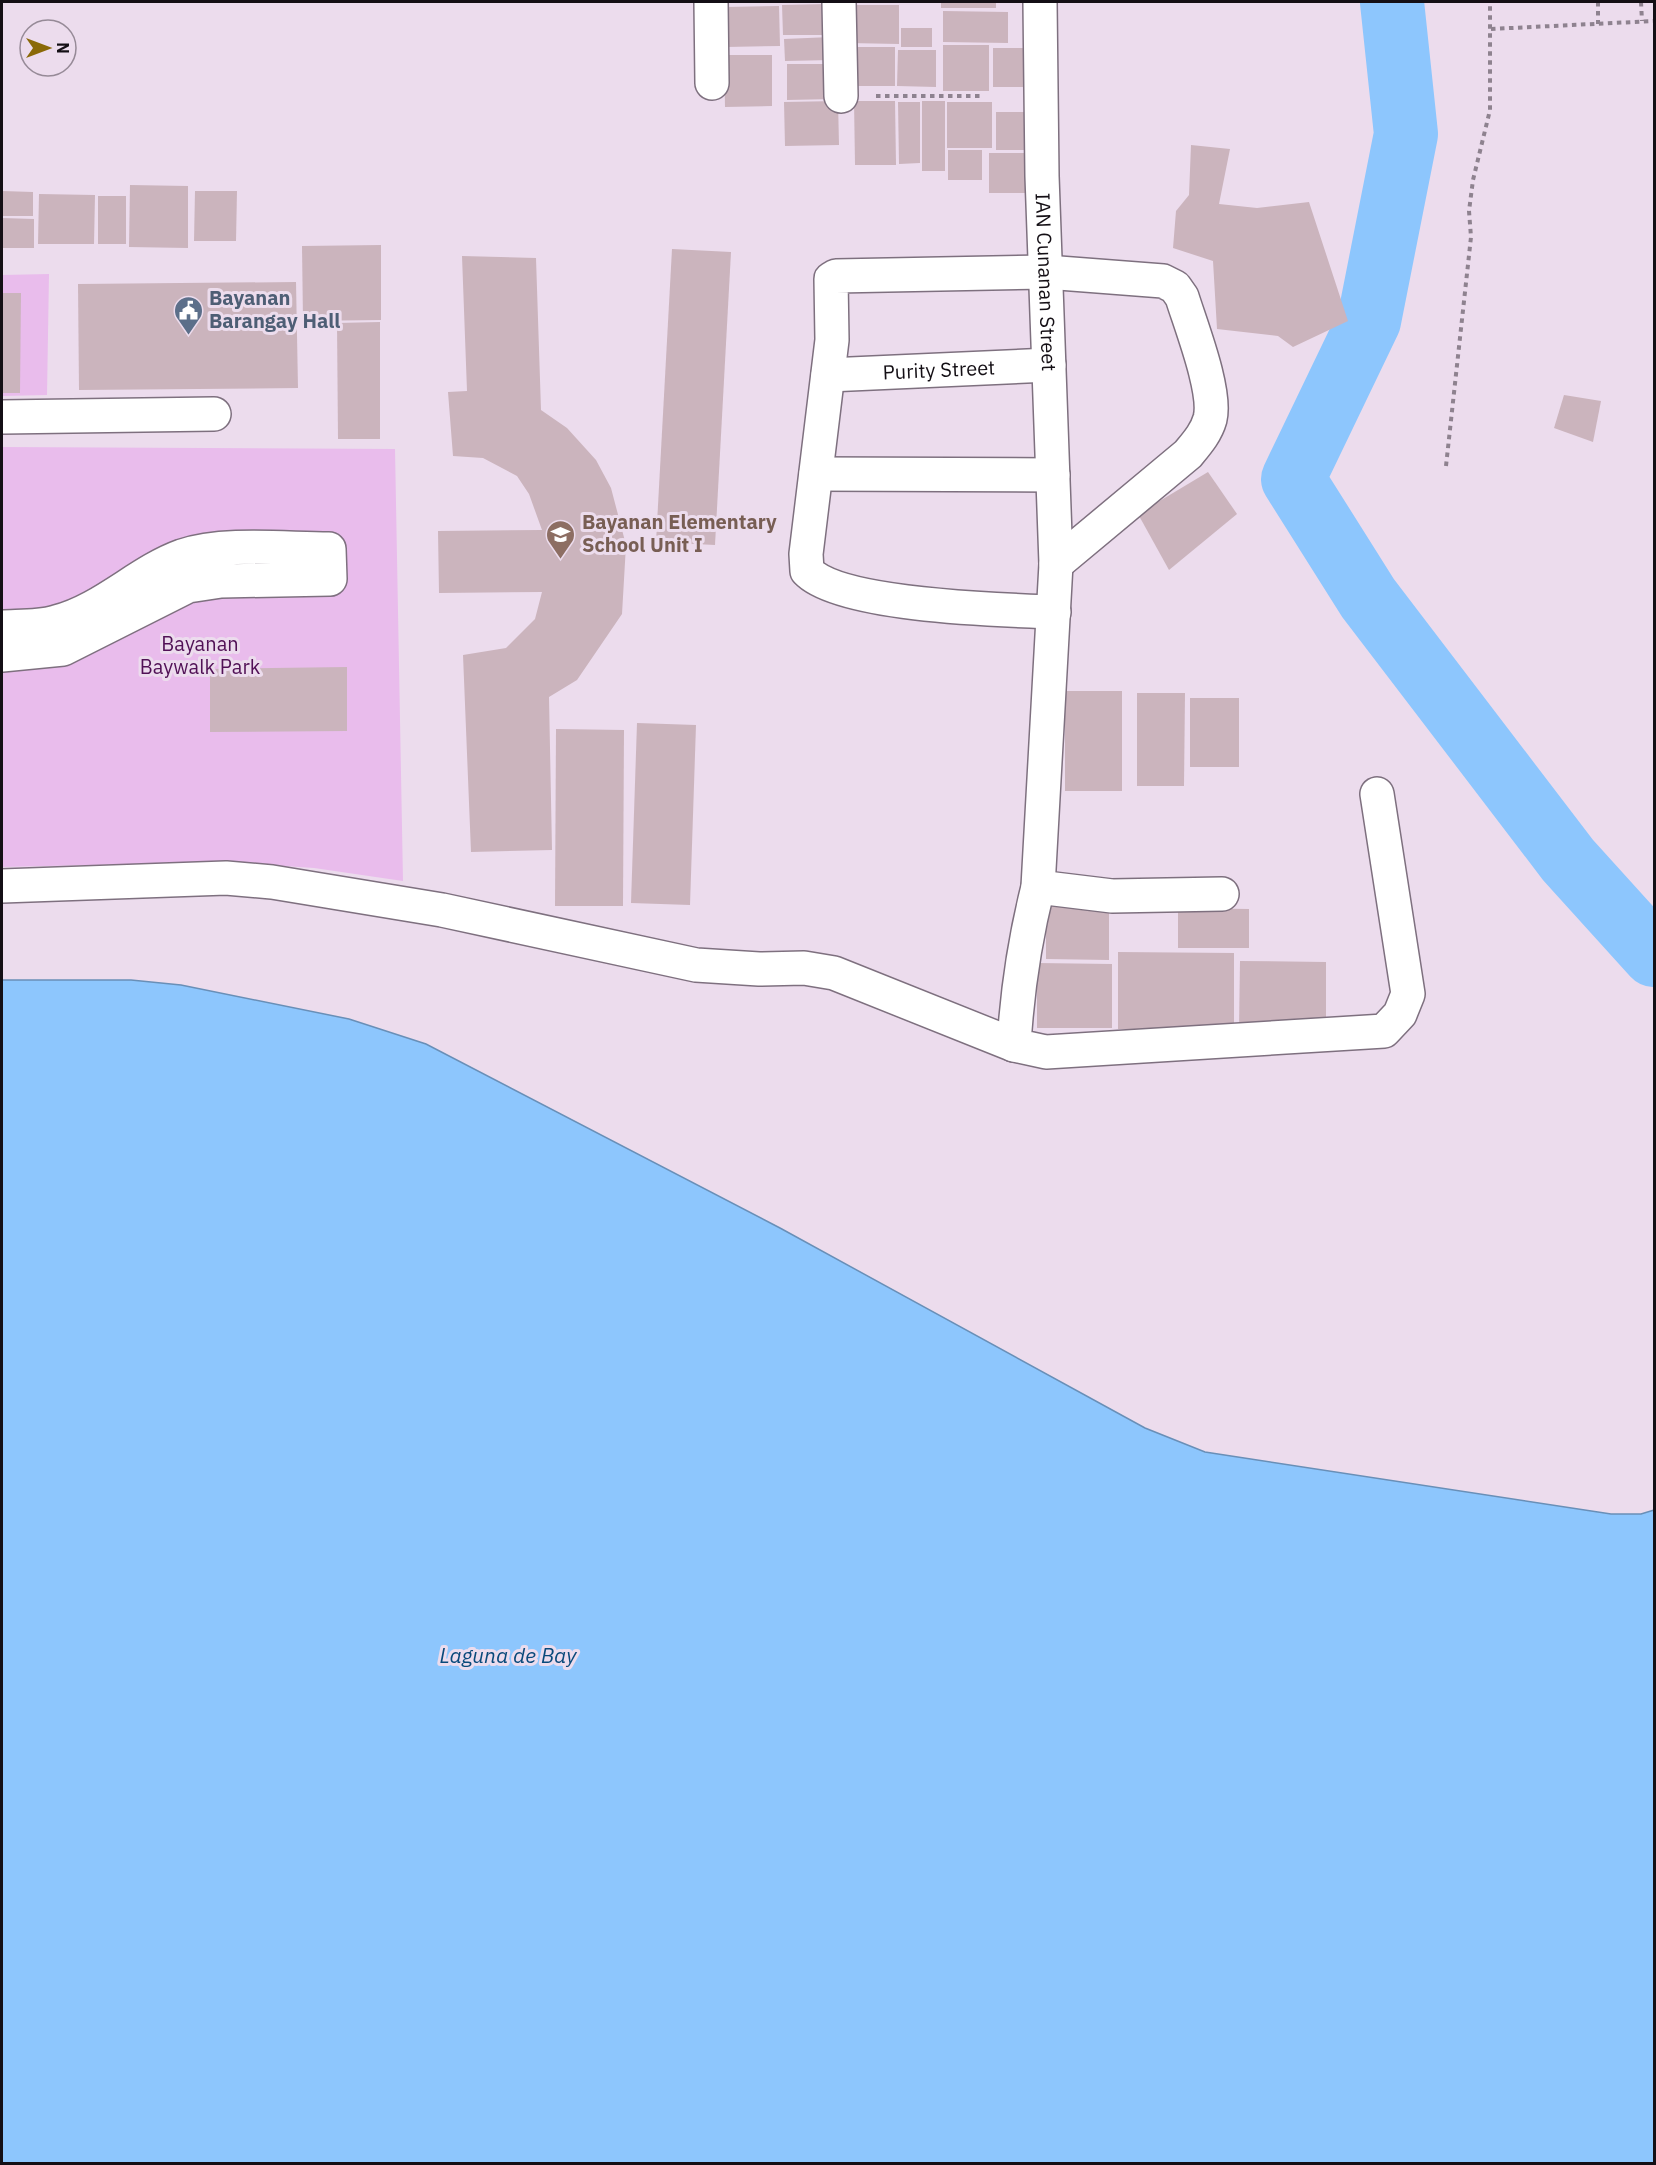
<svg xmlns="http://www.w3.org/2000/svg" width="1656" height="2165" viewBox="0 0 1656 2165" font-family="'IBM Plex Sans',sans-serif">
	<style>
		.green { fill: #e9bcec }
		.water { fill: #8dc6fd; stroke: #698fb7; stroke-width: 1.5 }
		.lines { fill: none; stroke-linecap: round; stroke-linejoin: round }
		.river { stroke: #8dc6fd; stroke-width: 64 }
		.building { fill: #cbb4bd }
		.minor-casing { stroke: #7e707f; stroke-width: 36 }
		.path { stroke: #8e828f; stroke-width: 4; stroke-dasharray: 4.5 4.5; stroke-linecap: butt }
		.minor { stroke: #fff; stroke-width: 33 }
		.labels { text-anchor: middle; stroke-width: 6; stroke-linejoin: round; paint-order: stroke }
		.street-label { font-size: 20px; fill: #140f15; stroke: #ecdced }
		.service-label { font-size: 20px; font-weight: bold; fill: #4e5e75; stroke: #ecdced; text-anchor: start }
		.education-label { font-size: 20px; font-weight: bold; fill: #785e54; stroke: #ecdced; text-anchor: start }
		.park-label { font-size: 20px; fill: #511156; stroke: #ecdced }
		.water-label { font-size: 21px; font-style: italic; fill: #09497b; stroke: #ecdced }
	</style>
	<rect width="100%" height="100%" fill="#ecdced"/>
	<g class="green">
		<path d="M 49,274 L 47,395 L 2,396 L 2,275 Z"/>
		<path d="M 2,447 L 395,449 L 403,881 L 314,868 L 226,862 L 2,867 Z"/>
	</g>
	<path class="water" d="M 2,980 L 131,980 L 181,985 L 349,1019 L 426,1044 L 780,1228 L 1145,1428 L 1205,1452 L 1611,1514 L 1641,1514 L 1654,1510 L 1654,2163 L 2,2163 Z"/>
	<g class="lines">
		<path class="river" d="M 1392,2 L 1406,134 L 1369,321 L 1293,479 L 1368,598 L 1568,860 L 1654,955"/>
	</g>
	<g class="building">
		<rect x="941" y="2" width="55" height="6"/>
		<path d="M 828,4 L 829,35 L 783,35 L 782,5 Z"/>
		<path d="M 848,5 L 899,5 L 899,44 L 848,43 Z"/>
		<path d="M 779,6 L 780,46 L 726,47 L 725,7 Z"/>
		<path d="M 943,11 L 1008,12 L 1008,43 L 943,42 Z"/>
		<rect x="901" y="28" width="31" height="19"/>
		<path d="M 831,37 L 832,60 L 785,61 L 784,39 Z"/>
		<rect x="943" y="45" width="46" height="46"/>
		<rect x="847" y="47" width="48" height="39"/>
		<path d="M 993,48 L 1029,48 L 1028,87 L 993,87 Z"/>
		<path d="M 898,50 L 936,50 L 936,87 L 897,86 Z"/>
		<path d="M 724,55 L 772,55 L 772,106 L 725,107 Z"/>
		<path d="M 787,64 L 835,64 L 835,99 L 787,100 Z"/>
		<path d="M 838,101 L 839,145 L 785,146 L 784,102 Z"/>
		<path d="M 854,101 L 895,101 L 896,165 L 855,165 Z"/>
		<rect x="922" y="101" width="23" height="70"/>
		<path d="M 898,102 L 920,102 L 920,163 L 899,164 Z"/>
		<rect x="947" y="102" width="45" height="46"/>
		<rect x="996" y="112" width="37" height="38"/>
		<path d="M 1191,145 L 1230,149 L 1219,204 L 1257,208 L 1309,202 L 1348,321 L 1293,347 L 1278,336 L 1217,329 L 1213,261 L 1173,248 L 1176,211 L 1189,195 Z"/>
		<rect x="948" y="150" width="34" height="30"/>
		<rect x="989" y="153" width="47" height="40"/>
		<path d="M 130,185 L 188,186 L 188,248 L 129,247 Z"/>
		<path d="M 2,191 L 33,192 L 33,216 L 2,216 Z"/>
		<path d="M 195,191 L 237,191 L 236,241 L 194,241 Z"/>
		<path d="M 39,194 L 95,195 L 94,244 L 38,244 Z"/>
		<rect x="98" y="196" width="28" height="48"/>
		<path d="M 2,218 L 34,219 L 34,248 L 2,248 Z"/>
		<path d="M 381,245 L 381,320 L 303,321 L 302,246 Z"/>
		<path d="M 672,249 L 731,252 L 715,545 L 656,542 Z"/>
		<path d="M 462,256 L 536,258 L 541,410 L 567,428 L 596,460 L 611,488 L 626,545 L 622,614 L 577,680 L 549,697 L 552,850 L 471,852 L 463,655 L 506,648 L 535,619 L 542,592 L 439,593 L 438,531 L 542,530 L 529,494 L 517,476 L 483,458 L 453,456 L 448,392 L 467,391 Z"/>
		<path d="M 296,282 L 298,388 L 79,390 L 78,284 Z"/>
		<path d="M 2,293 L 21,293 L 20,393 L 2,393 Z"/>
		<path d="M 380,322 L 380,439 L 338,439 L 337,323 Z"/>
		<path d="M 1564,395 L 1601,401 L 1593,442 L 1554,428 Z"/>
		<path d="M 1208,472 L 1237,514 L 1169,570 L 1138,514 Z"/>
		<path d="M 347,667 L 347,731 L 210,732 L 210,669 Z"/>
		<rect x="1065" y="691" width="57" height="100"/>
		<path d="M 1137,693 L 1185,693 L 1184,786 L 1137,786 Z"/>
		<rect x="1190" y="698" width="49" height="69"/>
		<path d="M 637,723 L 696,725 L 690,905 L 631,903 Z"/>
		<path d="M 556,729 L 624,730 L 623,906 L 555,906 Z"/>
		<path d="M 1046,906 L 1109,906 L 1109,960 L 1046,959 Z"/>
		<path d="M 1178,908 L 1249,909 L 1249,948 L 1178,948 Z"/>
		<path d="M 1118,952 L 1234,953 L 1234,1030 L 1118,1029 Z"/>
		<path d="M 1240,961 L 1326,962 L 1326,1031 L 1239,1030 Z"/>
		<path d="M 1037,963 L 1112,964 L 1112,1028 L 1037,1028 Z"/>
	</g>
	<g class="lines">
		<defs>
			<g id="minor">
				<path d="M 711,2 L 712,83"/>
				<path d="M 839,2 L 841,96"/>
				<path id="s1" d="M 1040,2 L 1042,176 L 1056,564 L 1038,887 C 1025,939 1017,992 1014,1045 L 1046,1052 L 1384,1031 L 1400,1014 L 1408,994 L 1377,794"/>
				<path id="s2" d="M 828,375 L 1049,365"/>
				<path d="M 2,417 L 214,414"/>
				<path d="M 816,474 L 1053,475"/>
				<path d="M 1054,612 C 1003,610 840,606 807,571 L 806,554 L 832,340 L 831,279 L 836,276 L 1046,272 L 1163,281 L 1175,287 L 1182,297 C 1191,326 1217,392 1210,419 C 1206,433 1197,443 1188,454 L 1056,564"/>
				<path d="M 2,627 C 20,626 39,627 56,622 C 103,610 138,572 182,556 C 224,542 285,549 329,549 L 330,579 L 221,581 L 188,586 L 63,649 L 2,655"/>
				<path d="M 2,886 L 226,878 L 272,882 L 442,910 L 696,965 L 759,969 L 804,968 L 834,973 L 1014,1045"/>
				<path d="M 1038,887 L 1112,896 L 1222,894"/>
			</g>
		</defs>
		<use href="#minor" class="minor-casing"/>
		<g class="path">
			<path d="M 1598,2 L 1598,24"/>
			<path d="M 1641,2 L 1642,21"/>
			<path d="M 1491,29 L 1654,21"/>
			<path d="M 876,96 L 980,96"/>
			<path d="M 1446,466 L 1471,237 L 1469,211 L 1473,180 L 1490,110 L 1490,2"/>
		</g>
		<use href="#minor" class="minor"/>
	</g>
	<defs>
		<symbol id="civic-pin" viewBox="-11 -11 22 30"><path d="M0 17L-7.5 6A9.5 9.5 0 1 1 7.5 6Z" fill="#5c6f8a" stroke="#ecdced"/><path d="M-.6-6.5H3V-4.5H.6V-3L4-1V1h2V6H-6V1h2V-1L-.6-3ZM-1.2 2.5V6h2.4V2.5Z" fill="#fff"/></symbol>
		<symbol id="school-pin" viewBox="-11 -11 22 30"><path d="M0 17L-7.5 6A9.5 9.5 0 1 1 7.5 6Z" fill="#8d6e63" stroke="#ecdced"/><path d="M0-5L7-2L0 1L-7-2ZM-4 1L0 2.5L4 1V4Q0 6-4 4Z" fill="#fff"/></symbol>
	</defs>
	<g fill-rule="evenodd">
		<use href="#civic-pin" x="172" y="294" width="33" height="45"/>
		<use href="#school-pin" x="544" y="518" width="33" height="45"/>
	</g>
	<g class="labels">
		<g class="street-label">
			<text dy="7" stroke="none"><textPath href="#s1" startOffset="280">IAN Cunanan Street</textPath></text>
			<text dy="7" stroke="none"><textPath href="#s2" startOffset="111">Purity Street</textPath></text>
		</g>
		<g class="service-label">
			<text x="209" y="305">Bayanan<tspan x="209" dy="23">Barangay Hall</tspan></text>
		</g>
		<g class="education-label">
			<text x="582" y="529">Bayanan Elementary<tspan x="582" dy="23">School Unit I</tspan></text>
		</g>
		<g class="park-label">
			<text x="200" y="651">Bayanan<tspan x="200" dy="23">Baywalk Park</tspan></text>
		</g>
		<g class="water-label">
			<text x="508" y="1663">Laguna de Bay</text>
		</g>
	</g>
	<rect width="1656" height="2165" fill="none" stroke="#140f15" stroke-width="6"/>
	<g transform="translate(48 48) rotate(90)"><circle r="28" fill="#ecdced" stroke="#968a97" stroke-width="1.5"/>
	<path d="M0-4.5L10 22L0 15L-10 22Z" fill="#8a6907"/>
	<text y="-9" font-size="16" font-weight="bold" text-anchor="middle" fill="#140f15">N</text>
	</g>
</svg>
